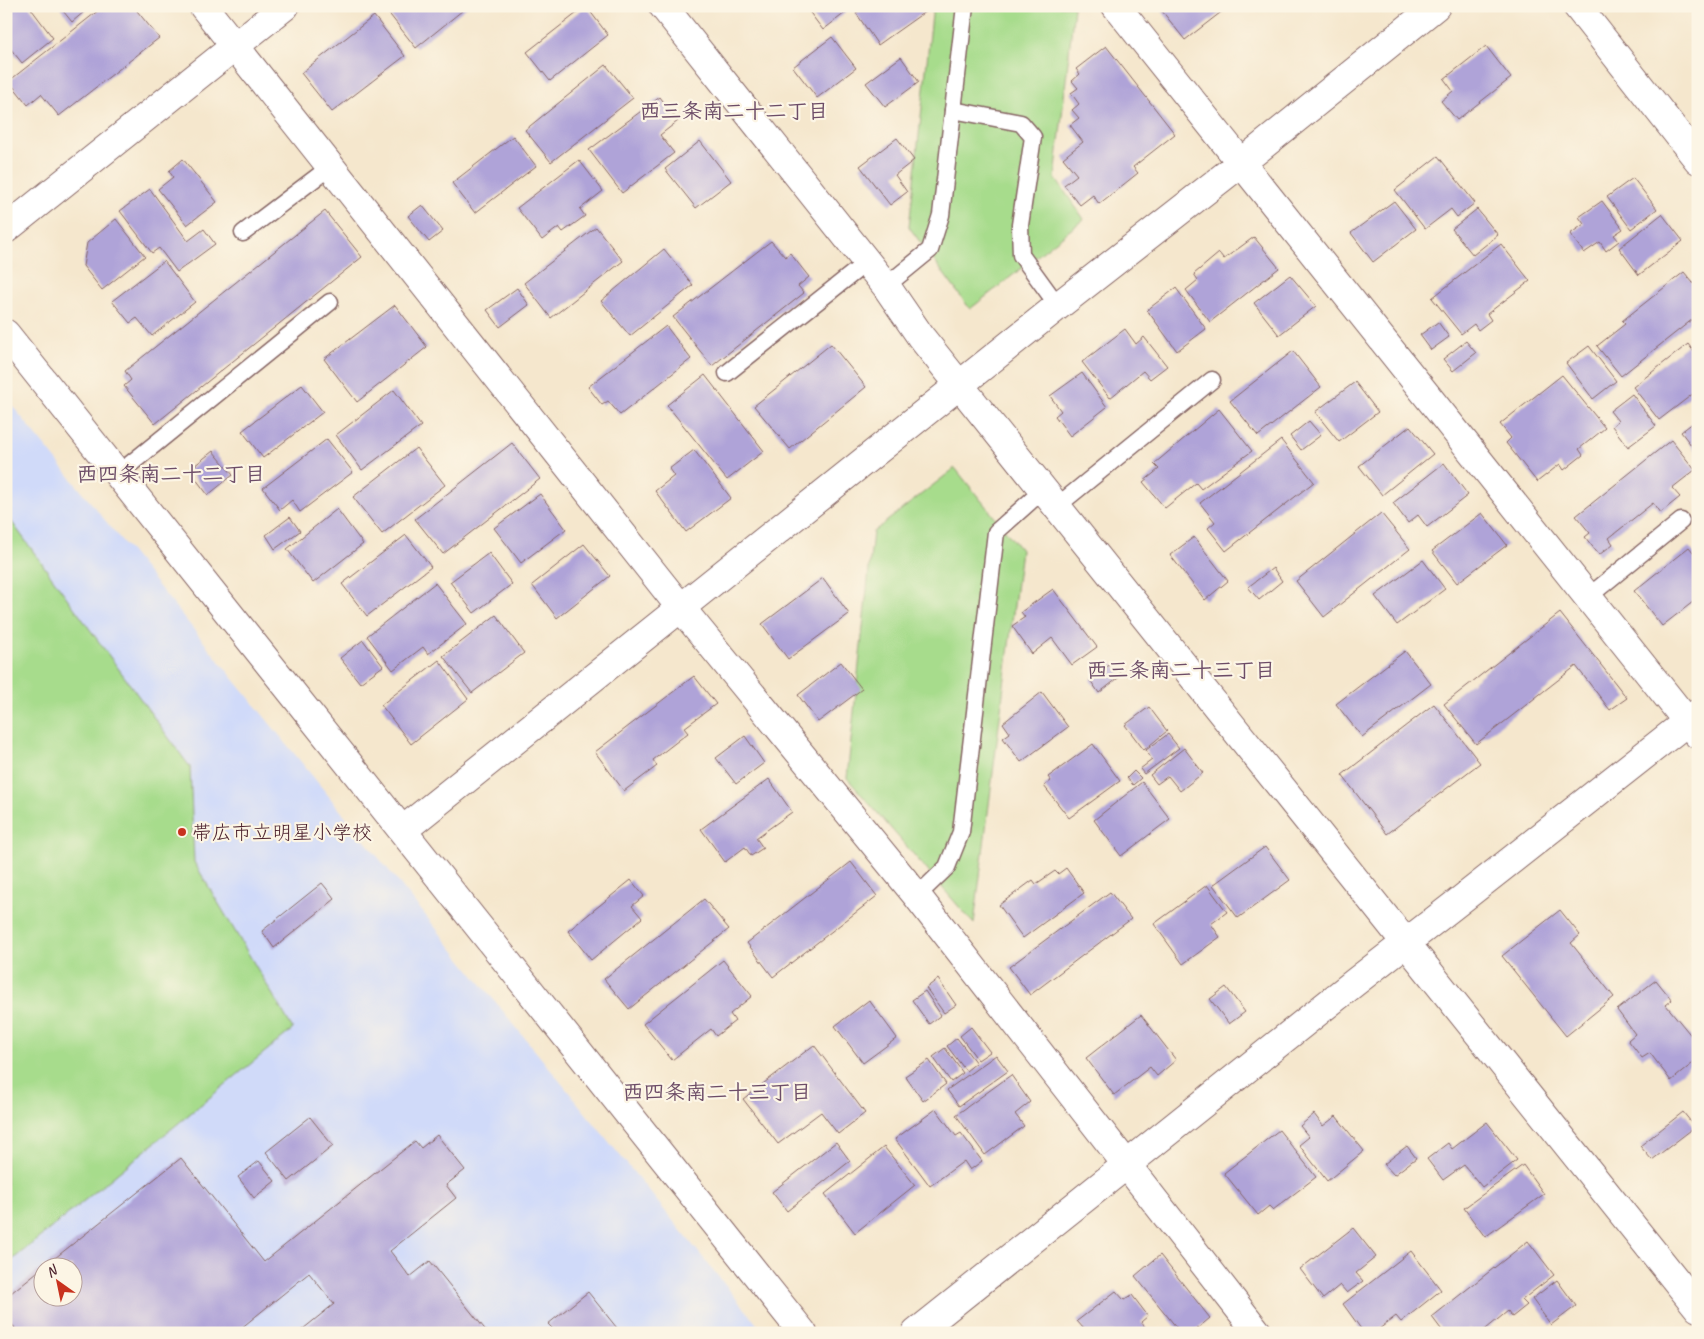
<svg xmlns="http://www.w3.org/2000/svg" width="1704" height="1339" viewBox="0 0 1704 1339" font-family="Caveat,'Klee One',sans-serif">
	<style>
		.built { fill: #d0daf9; fill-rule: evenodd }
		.green { fill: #a7dc8c; stroke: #787e5c }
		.building { fill: #afa3d8 }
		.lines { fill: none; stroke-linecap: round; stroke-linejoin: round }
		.service-casing { stroke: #866564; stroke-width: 19 }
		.minor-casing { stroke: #866564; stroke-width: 30 }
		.tertiary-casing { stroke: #866564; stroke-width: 30 }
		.service { stroke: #fff; stroke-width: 16 }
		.minor { stroke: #fff; stroke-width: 28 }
		.tertiary { stroke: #fff; stroke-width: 28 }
		.poi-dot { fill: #c8321e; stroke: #fcf5e5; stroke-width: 2 }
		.labels { text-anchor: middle; stroke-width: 4.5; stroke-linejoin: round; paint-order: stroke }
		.poi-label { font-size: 20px; fill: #4a1f2b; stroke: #fcf5e5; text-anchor: start }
		.neighbourhood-label { font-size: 21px; font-weight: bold; fill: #6d4d68; stroke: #fcf5e5 }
	</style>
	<rect width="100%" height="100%" fill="#fcf5e5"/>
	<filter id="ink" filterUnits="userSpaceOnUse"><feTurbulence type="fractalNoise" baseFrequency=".02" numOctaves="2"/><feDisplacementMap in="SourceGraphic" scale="10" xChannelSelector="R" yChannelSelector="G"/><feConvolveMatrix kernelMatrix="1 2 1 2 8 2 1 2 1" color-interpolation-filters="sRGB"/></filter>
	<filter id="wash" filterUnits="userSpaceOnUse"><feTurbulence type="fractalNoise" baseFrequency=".0096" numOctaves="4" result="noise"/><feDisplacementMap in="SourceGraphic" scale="20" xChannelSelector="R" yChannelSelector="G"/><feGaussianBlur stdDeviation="1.12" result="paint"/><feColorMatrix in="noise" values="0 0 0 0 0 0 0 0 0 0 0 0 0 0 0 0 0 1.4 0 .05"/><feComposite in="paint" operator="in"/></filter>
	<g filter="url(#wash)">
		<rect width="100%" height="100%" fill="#f5e7cd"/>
		<path class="built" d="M 6,398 L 764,1333 L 6,1333 ZM 42,1266 L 72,1266 L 72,1296 L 42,1296 Z"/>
		<g class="green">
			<path d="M 933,6 L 1073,6 L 1074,8 L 1055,178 L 1084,219 L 970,309 L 909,227 Z"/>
			<path d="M 955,468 L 1021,550 L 974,924 L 847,778 L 873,532 Z"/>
			<path d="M 6,514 L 190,767 L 194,862 L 293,1029 L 6,1265 Z"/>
		</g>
		<g id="blocks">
			<g class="building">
				<path d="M 8,6 L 29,6 L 53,38 L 22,63 L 6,43 L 6,8 Z"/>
				<path d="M 59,6 L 91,6 L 72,22 Z"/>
				<path d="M 104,6 L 133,6 L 159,38 L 59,116 L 41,94 L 28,105 L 9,81 Z"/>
				<path d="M 383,6 L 468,6 L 416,48 Z"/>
				<path d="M 586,6 L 608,35 L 550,81 L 527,52 Z"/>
				<path d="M 805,6 L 854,6 L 823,30 Z"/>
				<path d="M 865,6 L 926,6 L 926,11 L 878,45 L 856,13 Z"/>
				<path d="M 1168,6 L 1229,6 L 1185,40 L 1162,11 Z"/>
				<path d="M 374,16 L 405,56 L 332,112 L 301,73 Z"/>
				<path d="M 832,37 L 856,68 L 817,98 L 793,67 Z"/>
				<path d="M 1106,46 L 1175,134 L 1133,167 L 1138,173 L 1099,204 L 1093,195 L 1080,205 L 1064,185 L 1077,175 L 1063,158 L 1083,142 L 1070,125 L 1079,118 L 1072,110 L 1079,104 L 1071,93 L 1078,88 L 1072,81 L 1080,74 L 1076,69 Z"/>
				<path d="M 1486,46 L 1511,78 L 1457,120 L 1441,101 L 1453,91 L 1444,79 Z"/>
				<path d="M 901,57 L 919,82 L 885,107 L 866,83 Z"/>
				<path d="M 606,65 L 633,98 L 551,162 L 525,130 Z"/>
				<path d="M 660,97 L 678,121 L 660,135 L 674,153 L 622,193 L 589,150 Z"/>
				<path d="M 513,136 L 536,166 L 475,213 L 452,183 Z"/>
				<path d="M 897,138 L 914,160 L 895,175 L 907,192 L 890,205 L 860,166 Z"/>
				<path d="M 700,141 L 731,181 L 696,208 L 665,169 Z"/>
				<path d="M 1438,156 L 1475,203 L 1457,217 L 1451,209 L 1425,229 L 1395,190 Z"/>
				<path d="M 183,159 L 217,202 L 187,225 L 158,189 L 173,177 L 169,171 Z"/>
				<path d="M 579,160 L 603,191 L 580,209 L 585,216 L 563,232 L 559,227 L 542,240 L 517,208 Z"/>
				<path d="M 1633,178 L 1657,209 L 1631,229 L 1607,197 Z"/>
				<path d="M 150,189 L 188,241 L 204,229 L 215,244 L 177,272 L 159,248 L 152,253 L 120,211 Z"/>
				<path d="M 1394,201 L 1416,229 L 1373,262 L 1351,233 Z"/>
				<path d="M 1602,201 L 1623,229 L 1614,235 L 1619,241 L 1606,251 L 1600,242 L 1584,253 L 1570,234 L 1584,224 L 1579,217 Z"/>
				<path d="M 422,205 L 443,231 L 429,242 L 408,216 Z"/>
				<path d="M 1477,209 L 1498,235 L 1473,255 L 1452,229 Z"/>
				<path d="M 325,211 L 362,257 L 155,424 L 124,386 L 131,380 L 125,371 Z"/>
				<path d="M 1662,214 L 1683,241 L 1639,275 L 1619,248 Z"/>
				<path d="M 116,219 L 145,256 L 102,290 L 83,266 L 87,243 Z"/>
				<path d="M 596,227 L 623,261 L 551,318 L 524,283 Z"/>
				<path d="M 1254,237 L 1279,268 L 1210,322 L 1186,290 L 1198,280 L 1194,274 L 1219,253 L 1224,259 Z"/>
				<path d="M 771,241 L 785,257 L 790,253 L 809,277 L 798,286 L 804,293 L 712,366 L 673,317 Z"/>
				<path d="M 1501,244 L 1530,281 L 1487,314 L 1491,320 L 1478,330 L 1474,324 L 1461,334 L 1432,298 Z"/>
				<path d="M 664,249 L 693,285 L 630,336 L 601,301 Z"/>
				<path d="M 164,261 L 195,302 L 152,336 L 137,318 L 130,323 L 112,301 Z"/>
				<path d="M 1684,272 L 1698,289 L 1698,315 L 1621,376 L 1597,346 L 1625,324 L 1622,321 Z"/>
				<path d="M 1290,275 L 1316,306 L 1279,335 L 1254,303 Z"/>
				<path d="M 517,288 L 529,305 L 500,327 L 487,310 Z"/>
				<path d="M 1176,288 L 1206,329 L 1177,351 L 1147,310 Z"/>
				<path d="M 395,305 L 427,347 L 357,402 L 324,359 Z"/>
				<path d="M 1438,322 L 1449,337 L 1431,350 L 1420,335 Z"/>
				<path d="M 666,326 L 691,359 L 620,415 L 608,401 L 602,405 L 588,387 Z"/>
				<path d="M 1125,329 L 1136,344 L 1144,337 L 1167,366 L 1150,379 L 1143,371 L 1110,398 L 1082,362 Z"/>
				<path d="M 1466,341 L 1476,353 L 1453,371 L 1443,359 Z"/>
				<path d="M 831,344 L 866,387 L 790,449 L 754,406 Z"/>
				<path d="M 1688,344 L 1698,357 L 1698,390 L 1659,420 L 1633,387 Z"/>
				<path d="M 1589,346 L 1616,381 L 1593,399 L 1566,363 Z"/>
				<path d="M 1293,351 L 1321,387 L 1258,436 L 1230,401 Z"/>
				<path d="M 1082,373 L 1107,407 L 1070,436 L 1055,416 L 1061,411 L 1050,396 Z"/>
				<path d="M 705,375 L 764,451 L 727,480 L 667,405 Z"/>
				<path d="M 1562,375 L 1605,428 L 1579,449 L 1583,455 L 1564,470 L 1560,464 L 1537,482 L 1506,443 L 1511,438 L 1500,424 Z"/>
				<path d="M 1355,382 L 1378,412 L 1339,442 L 1315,412 Z"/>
				<path d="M 302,385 L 323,412 L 263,458 L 242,431 Z"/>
				<path d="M 394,390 L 421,426 L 362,470 L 336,435 Z"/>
				<path d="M 1632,394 L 1656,426 L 1628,447 L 1612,426 L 1618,421 L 1610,411 Z"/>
				<path d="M 1219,409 L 1252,451 L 1201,489 L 1196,483 L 1165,508 L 1143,482 L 1159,469 L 1154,464 Z"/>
				<path d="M 1698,419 L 1698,454 L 1681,432 Z"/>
				<path d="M 1309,421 L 1321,435 L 1301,450 L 1290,436 Z"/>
				<path d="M 1410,426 L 1433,454 L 1382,495 L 1359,466 Z"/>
				<path d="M 327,439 L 353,472 L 300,512 L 292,500 L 280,510 L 263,488 Z"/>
				<path d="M 1281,440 L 1314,482 L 1226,551 L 1208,528 L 1215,522 L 1200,503 Z"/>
				<path d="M 1671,440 L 1695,470 L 1672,488 L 1680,497 L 1660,513 L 1653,503 L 1609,538 L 1613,544 L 1599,555 L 1585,537 L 1590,533 L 1576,516 Z"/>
				<path d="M 512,443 L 540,479 L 443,554 L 415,519 Z"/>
				<path d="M 416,448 L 445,485 L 382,534 L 353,497 Z"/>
				<path d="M 694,450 L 731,498 L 686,532 L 655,491 L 674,476 L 669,469 Z"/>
				<path d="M 213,451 L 233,475 L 208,495 L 189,470 Z"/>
				<path d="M 1444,463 L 1468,495 L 1427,527 L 1418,515 L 1408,523 L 1393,503 Z"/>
				<path d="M 540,494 L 566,529 L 521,563 L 494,528 Z"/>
				<path d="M 337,509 L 363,544 L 313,583 L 287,549 Z"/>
				<path d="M 1381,513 L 1410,549 L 1324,617 L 1296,581 Z"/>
				<path d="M 1482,513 L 1507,545 L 1457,583 L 1432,551 Z"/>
				<path d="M 290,517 L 300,531 L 275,549 L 266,535 Z"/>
				<path d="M 406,535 L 431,567 L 367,616 L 342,584 Z"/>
				<path d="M 1194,537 L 1228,581 L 1205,600 L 1170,555 Z"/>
				<path d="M 584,544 L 610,576 L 557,618 L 532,585 Z"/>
				<path d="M 1689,547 L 1698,558 L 1698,598 L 1662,626 L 1634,591 Z"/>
				<path d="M 489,553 L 512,584 L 474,613 L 450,582 Z"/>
				<path d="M 1423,560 L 1445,589 L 1397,625 L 1375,596 Z"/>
				<path d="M 1273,568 L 1282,581 L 1259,600 L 1248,587 Z"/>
				<path d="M 823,578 L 849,614 L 788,659 L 762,624 Z"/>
				<path d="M 435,583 L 467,624 L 428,654 L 423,647 L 393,670 L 367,636 Z"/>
				<path d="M 1053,589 L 1097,647 L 1072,665 L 1052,638 L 1032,654 L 1012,626 L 1025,617 L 1021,612 Z"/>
				<path d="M 1560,613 L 1627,698 L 1610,710 L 1576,666 L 1476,744 L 1444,704 Z"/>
				<path d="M 496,615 L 524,653 L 472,693 L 443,656 Z"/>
				<path d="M 363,640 L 383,666 L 360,683 L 340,658 Z"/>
				<path d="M 1405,651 L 1431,684 L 1362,737 L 1336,704 Z"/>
				<path d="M 439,660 L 468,699 L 411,744 L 381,705 Z"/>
				<path d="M 841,662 L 862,689 L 818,722 L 798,695 Z"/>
				<path d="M 1112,663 L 1122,675 L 1099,693 L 1090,680 Z"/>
				<path d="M 694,676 L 716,704 L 684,728 L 688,733 L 653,760 L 657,766 L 624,791 L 595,752 Z"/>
				<path d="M 1042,692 L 1068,727 L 1021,762 L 1003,738 L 1010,733 L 1003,723 Z"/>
				<path d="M 1434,704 L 1480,763 L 1387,834 L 1342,775 Z"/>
				<path d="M 1149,707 L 1167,731 L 1144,750 L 1125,725 Z"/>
				<path d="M 1168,734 L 1179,748 L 1144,774 L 1140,769 L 1152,760 L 1146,750 Z"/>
				<path d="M 745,736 L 764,763 L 736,784 L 716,758 Z"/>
				<path d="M 1093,744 L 1120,781 L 1069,818 L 1044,786 L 1051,781 L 1048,777 Z"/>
				<path d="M 1184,748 L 1203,773 L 1180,791 L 1168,776 L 1157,784 L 1150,775 Z"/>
				<path d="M 1134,771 L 1141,778 L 1133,785 L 1127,778 Z"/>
				<path d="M 769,779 L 792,812 L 756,838 L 763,848 L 751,856 L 745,847 L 725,862 L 701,829 Z"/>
				<path d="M 1142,782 L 1170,819 L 1121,856 L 1094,820 Z"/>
				<path d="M 1265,847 L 1290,880 L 1238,918 L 1213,885 Z"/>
				<path d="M 851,862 L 877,896 L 773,977 L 747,943 Z"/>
				<path d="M 1066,868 L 1084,893 L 1023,938 L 999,905 L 1033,880 L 1036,884 L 1055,871 L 1058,874 Z"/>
				<path d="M 631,880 L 644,896 L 632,906 L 642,918 L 591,960 L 568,931 Z"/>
				<path d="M 322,883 L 335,899 L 274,948 L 262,931 Z"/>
				<path d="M 1207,885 L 1227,912 L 1211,924 L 1220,937 L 1183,964 L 1154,924 Z"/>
				<path d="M 1110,892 L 1131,919 L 1030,995 L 1009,967 Z"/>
				<path d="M 704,899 L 729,929 L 629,1009 L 604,979 Z"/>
				<path d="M 1560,910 L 1580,935 L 1571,943 L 1614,997 L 1566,1036 L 1502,956 Z"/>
				<path d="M 723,960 L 752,996 L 730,1014 L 735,1021 L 716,1036 L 711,1029 L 672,1060 L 643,1024 Z"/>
				<path d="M 938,979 L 956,1005 L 944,1013 L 926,988 Z"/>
				<path d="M 1656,980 L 1672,1000 L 1666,1005 L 1698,1044 L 1698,1059 L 1671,1081 L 1650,1053 L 1642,1058 L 1628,1040 L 1635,1034 L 1617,1010 Z"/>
				<path d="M 1226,987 L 1245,1012 L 1229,1024 L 1210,999 Z"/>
				<path d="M 925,991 L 941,1015 L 929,1024 L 912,1000 Z"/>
				<path d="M 869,1000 L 897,1038 L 863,1063 L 835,1026 Z"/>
				<path d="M 1141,1015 L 1176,1060 L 1157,1076 L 1150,1067 L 1114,1095 L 1086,1058 Z"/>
				<path d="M 971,1027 L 990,1052 L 978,1060 L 960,1036 Z"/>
				<path d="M 957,1038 L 976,1063 L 966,1071 L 947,1046 Z"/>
				<path d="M 814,1045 L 865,1113 L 838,1134 L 821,1112 L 778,1144 L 743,1099 Z"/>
				<path d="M 945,1048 L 963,1073 L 951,1082 L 933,1057 Z"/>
				<path d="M 996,1055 L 1008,1071 L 959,1106 L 947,1090 Z"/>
				<path d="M 929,1060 L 946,1084 L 923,1101 L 905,1076 Z"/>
				<path d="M 1011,1075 L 1030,1102 L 1015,1114 L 1024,1126 L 985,1155 L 956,1115 Z"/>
				<path d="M 936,1109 L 956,1136 L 961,1133 L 982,1161 L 970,1170 L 964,1161 L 930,1186 L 895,1139 Z"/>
				<path d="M 1683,1112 L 1695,1127 L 1652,1160 L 1640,1146 Z"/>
				<path d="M 1314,1114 L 1323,1126 L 1336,1116 L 1364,1151 L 1327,1181 L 1299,1145 L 1309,1137 L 1300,1126 Z"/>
				<path d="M 310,1117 L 333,1146 L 289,1181 L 266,1152 Z"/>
				<path d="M 1487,1122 L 1517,1160 L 1482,1187 L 1464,1165 L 1443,1180 L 1427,1159 L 1448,1143 L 1452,1149 Z"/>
				<path d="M 1279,1130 L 1316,1177 L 1273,1210 L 1269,1206 L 1258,1215 L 1224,1173 Z"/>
				<path d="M 437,1135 L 465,1170 L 446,1185 L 456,1198 L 390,1251 L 410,1277 L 430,1261 L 488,1333 L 298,1333 L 334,1304 L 309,1273 L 235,1333 L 19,1333 L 6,1317 L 6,1297 L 42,1268 L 42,1296 L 72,1296 L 72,1266 L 45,1266 L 181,1158 L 264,1262 L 415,1141 L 421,1148 Z"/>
				<path d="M 836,1142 L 850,1161 L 787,1211 L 772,1192 Z"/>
				<path d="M 1407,1146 L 1416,1158 L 1394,1175 L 1384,1164 Z"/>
				<path d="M 884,1147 L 915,1185 L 855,1233 L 825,1194 Z"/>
				<path d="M 259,1161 L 275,1181 L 254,1198 L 238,1177 Z"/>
				<path d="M 1523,1165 L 1544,1194 L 1485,1237 L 1464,1208 Z"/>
				<path d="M 1353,1228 L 1376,1257 L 1356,1273 L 1363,1281 L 1347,1293 L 1340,1285 L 1323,1299 L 1300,1269 Z"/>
				<path d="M 1528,1241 L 1554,1275 L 1522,1300 L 1527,1305 L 1512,1317 L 1508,1311 L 1481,1333 L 1472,1333 L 1469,1329 L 1465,1333 L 1444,1333 L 1432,1317 Z"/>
				<path d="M 1411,1251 L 1441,1290 L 1401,1322 L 1396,1316 L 1374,1333 L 1364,1333 L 1343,1304 Z"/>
				<path d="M 1160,1255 L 1210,1318 L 1192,1333 L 1181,1333 L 1135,1276 Z"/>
				<path d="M 1557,1280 L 1576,1306 L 1551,1325 L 1532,1299 Z"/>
				<path d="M 1116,1291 L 1124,1300 L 1132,1295 L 1148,1316 L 1141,1322 L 1149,1332 L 1080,1333 L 1084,1329 L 1077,1321 Z"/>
				<path d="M 588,1292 L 621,1333 L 553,1333 L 555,1331 L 548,1324 Z"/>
			</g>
		</g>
	</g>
	<g filter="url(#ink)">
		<use href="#blocks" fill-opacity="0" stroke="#866564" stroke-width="1"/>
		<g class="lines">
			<defs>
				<g id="service">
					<path d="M 953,110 L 1021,123 L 1033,137 L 1020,225 L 1021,255 L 1058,306"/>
					<path d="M 243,233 L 330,167"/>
					<path d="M 886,286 L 930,250 L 941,215 L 965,6"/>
					<path d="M 727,373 L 867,262"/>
					<path d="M 118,474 L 330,302"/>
					<path d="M 1056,507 L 1212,380"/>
					<path d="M 1588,597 L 1681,521"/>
					<path d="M 917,896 L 947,867 L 961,832 L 996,532 L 1043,490"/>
				</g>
				<g id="minor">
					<path d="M 203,6 L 681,608 L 917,896 L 1258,1333"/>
					<path d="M 1116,6 L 1698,735"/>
					<path d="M 6,229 L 285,6"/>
					<path d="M 6,334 L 803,1333"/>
					<path d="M 916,1333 L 1354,983 L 1462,899 L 1698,713"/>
				</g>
				<g id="tertiary">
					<path d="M 663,6 L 886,286 L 921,337 L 1698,1308"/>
					<path d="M 1577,6 L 1698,160"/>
					<path d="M 403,830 L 1058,306 L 1241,163 L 1436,6"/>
				</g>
			</defs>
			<use href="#service" class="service-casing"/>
			<use href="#minor" class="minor-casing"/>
			<use href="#tertiary" class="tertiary-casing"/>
			<use href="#service" class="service"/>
			<use href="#minor" class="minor"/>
			<use href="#tertiary" class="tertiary"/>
		</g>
	</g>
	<circle class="poi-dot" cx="182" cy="832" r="5"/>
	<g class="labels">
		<g class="poi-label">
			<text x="192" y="839">帯広市立明星小学校</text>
		</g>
		<g class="neighbourhood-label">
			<text x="734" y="118">西三条南二十二丁目</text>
			<text x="171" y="481">西四条南二十二丁目</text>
			<text x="1181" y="677">西三条南二十三丁目</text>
			<text x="717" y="1099">西四条南二十三丁目</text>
		</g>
	</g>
	<rect width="1704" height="1339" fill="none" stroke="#fcf5e5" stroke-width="25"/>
	<g transform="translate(58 1282) rotate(327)"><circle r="24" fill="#fcf5e5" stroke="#b59f9b"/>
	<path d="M0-4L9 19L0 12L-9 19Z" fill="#c8321e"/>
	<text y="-8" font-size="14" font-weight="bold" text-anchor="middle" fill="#4a1f2b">N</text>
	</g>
</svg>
